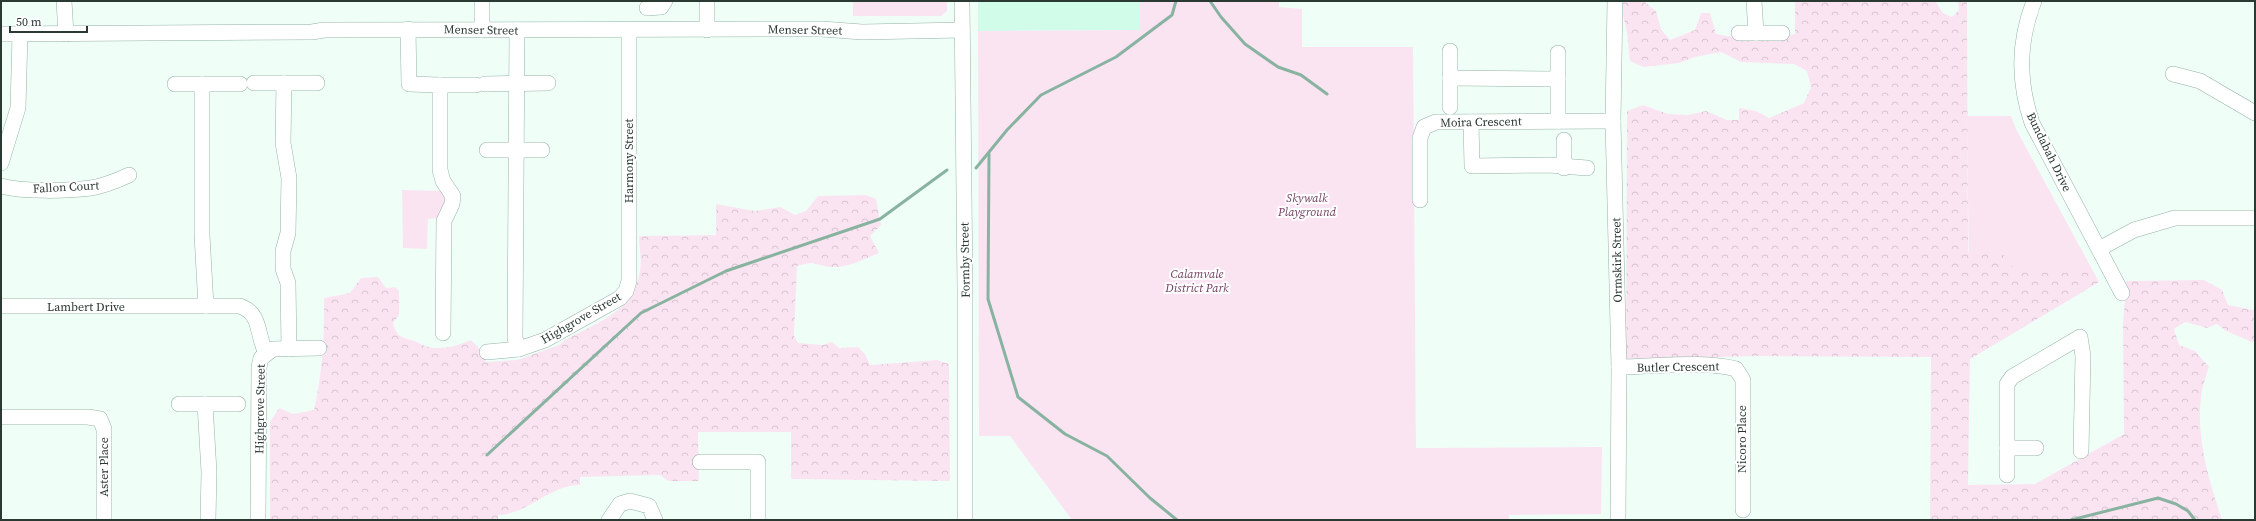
<svg xmlns="http://www.w3.org/2000/svg" width="2256" height="521" viewBox="0 0 2256 521" font-family="'Source Serif 4',serif">
	<style>
		.built { fill: #d0fce9 }
		.green { fill: #fbe4f2 }
		.forest { fill: url(#forest-crowns) }
		.lines { fill: none; stroke-linecap: round; stroke-linejoin: round }
		.stream { stroke: #89b3a1; stroke-width: 3 }
		.minor-casing { stroke: #93b4a6; stroke-width: 16 }
		.minor { stroke: #fff; stroke-width: 15 }
		.labels { text-anchor: middle; stroke-width: 4; stroke-linejoin: round; paint-order: stroke }
		.street-label { font-size: 12px; fill: #2b3933; stroke: #fff }
		.park-label { font-size: 12px; font-style: italic; fill: #713f5f; stroke: #fff }
	</style>
	<defs>
		<pattern id="forest-crowns" width="20" height="18" patternUnits="userSpaceOnUse"><rect width="20" height="18" fill="#fbe4f2"/><path d="M2 6a3 3 0 1 1 6 0M12 15a3 3 0 1 1 6 0" fill="none" stroke="#d7c4d0"/></pattern>
	</defs>
	<rect width="100%" height="100%" fill="#f0fef8"/>
	<path class="built" d="M 978,1 L 1139,1 L 1139,30 L 978,31 Z"/>
	<g class="green">
		<path d="M 853,1 L 947,1 L 947,11 L 941,16 L 853,16 Z"/>
		<path d="M 1139,1 L 1279,1 L 1279,7 L 1302,9 L 1302,47 L 1413,47 L 1416,448 L 1602,447 L 1601,514 L 1509,515 L 1509,520 L 1072,520 L 1010,436 L 979,436 L 978,31 L 1139,30 Z"/>
		<path d="M 1967,116 L 2011,116 L 2016,129 L 2099,282 L 1970,359 Z"/>
		<path d="M 402,190 L 441,191 C 449,202 444,208 438,218 L 428,219 L 427,249 L 403,248 Z"/>
	</g>
	<g class="forest">
		<path d="M 1620,1 L 1643,1 L 1656,11 L 1661,29 L 1670,40 L 1695,30 L 1701,13 L 1710,13 L 1716,34 C 1743,39 1767,39 1795,34 L 1795,1 L 1935,1 L 1943,13 L 1952,17 L 1959,10 L 1958,1 L 1967,1 L 1968,252 L 1976,255 L 1987,252 L 2003,254 C 2010,265 2014,271 2028,272 L 2030,267 L 2045,267 L 2064,273 L 2073,267 L 2090,267 L 2099,282 L 1970,359 L 1968,485 L 2035,484 L 2124,434 L 2123,326 L 2126,281 L 2204,280 L 2222,290 L 2228,305 L 2252,310 L 2255,309 L 2255,340 L 2252,342 L 2226,331 L 2217,324 L 2207,328 L 2185,322 L 2174,329 L 2179,345 L 2195,351 L 2209,367 C 2206,376 2202,387 2201,397 C 2196,439 2209,480 2222,520 L 1930,520 L 1931,357 L 1755,356 L 1626,360 L 1627,111 L 1643,105 L 1668,114 L 1688,115 L 1706,111 L 1727,120 L 1739,120 L 1739,108 L 1756,111 L 1769,118 L 1804,103 L 1811,87 L 1807,71 L 1794,64 L 1741,62 L 1721,52 L 1695,57 L 1679,63 L 1643,67 L 1630,61 L 1627,33 Z"/>
		<path d="M 866,195 L 876,199 L 881,225 L 870,236 L 879,253 C 864,259 848,268 831,267 C 813,265 818,260 797,266 L 794,336 L 798,343 L 823,345 L 832,342 L 839,348 L 858,347 L 865,354 L 870,365 L 937,360 L 949,364 L 950,481 L 791,479 L 791,432 L 698,432 L 699,481 L 668,481 L 660,475 L 580,477 L 580,485 C 549,485 529,514 498,515 L 498,520 L 270,520 L 270,422 L 279,408 L 293,414 L 314,410 C 323,370 324,339 324,298 L 350,293 L 361,278 L 378,277 L 386,288 L 395,287 L 399,291 L 399,315 L 393,323 C 396,335 400,337 411,340 C 416,341 420,344 425,346 C 440,351 457,346 471,340 L 479,348 L 486,362 L 517,360 L 559,345 L 565,340 C 597,322 635,312 640,270 C 642,259 639,247 639,236 L 716,235 L 716,204 L 755,211 L 780,207 L 795,215 L 806,211 L 818,196 Z"/>
	</g>
	<g class="lines">
		<g class="stream">
			<path d="M 1210,1 L 1221,17 L 1245,44 L 1278,67 L 1301,75 L 1327,94"/>
			<path d="M 989,154 L 988,299 L 1018,397 L 1065,434 L 1107,456 L 1150,498 L 1177,520"/>
			<path d="M 976,168 L 1007,130 L 1041,95 L 1116,57 L 1172,15 L 1176,1"/>
			<path d="M 487,455 L 641,313 L 726,271 L 880,219 L 947,170"/>
			<path d="M 2071,520 L 2158,498 L 2176,504 L 2188,511 L 2195,520"/>
		</g>
		<defs>
			<g id="minor">
				<path d="M 64,1 L 66,34"/>
				<path d="M 962,1 L 965,289 L 965,520"/>
				<path d="M 1615,1 L 1613,121 L 1619,367 L 1618,520"/>
				<path d="M 1754,1 L 1756,33"/>
				<path d="M 2034,1 C 2018,43 2018,81 2032,123 L 2122,293"/>
				<path d="M 647,8 L 661,7 L 665,1"/>
				<path d="M 408,29 L 409,84 L 440,85 L 440,170 L 443,181 L 453,196 L 452,204 L 444,221 L 443,333"/>
				<path d="M 482,30 L 482,1"/>
				<path d="M 517,30 L 515,338 L 519,349"/>
				<path d="M 707,30 L 707,1"/>
				<path d="M 1739,33 L 1782,33"/>
				<path d="M 1,34 L 312,32 L 324,30 L 822,29 L 862,32 L 962,30"/>
				<path d="M 1558,53 L 1558,121"/>
				<path d="M 2173,74 L 2200,81 L 2255,113"/>
				<path d="M 1450,78 L 1558,79"/>
				<path d="M 254,83 L 317,83"/>
				<path d="M 284,83 L 283,143 L 289,178 L 288,233 L 283,251 L 283,269 L 288,283 L 289,349"/>
				<path d="M 175,84 L 240,84"/>
				<path d="M 202,84 L 202,235 L 206,306"/>
				<path d="M 485,84 L 548,83"/>
				<path d="M 440,85 L 476,85"/>
				<path d="M 1450,107 L 1450,51"/>
				<path d="M 1471,122 L 1472,166 L 1549,165 L 1587,168"/>
				<path d="M 1564,140 L 1564,168"/>
				<path d="M 487,150 L 542,150"/>
				<path d="M 1,163 L 18,108 L 20,34"/>
				<path d="M 1,186 C 23,192 67,191 91,188 C 104,186 116,181 129,175"/>
				<path d="M 1420,200 L 1420,138 L 1424,127 L 1436,122 L 1613,121"/>
				<path d="M 2099,249 L 2134,230 L 2175,218 L 2255,218"/>
				<path d="M 1,306 L 240,306 C 262,314 256,334 266,353"/>
				<path d="M 487,352 L 519,349 L 545,340 L 620,298 L 626,291 L 629,281 L 629,31"/>
				<path d="M 1619,367 C 1652,367 1706,360 1736,369 L 1743,380 L 1743,510"/>
				<path d="M 179,404 L 238,404"/>
				<path d="M 205,404 L 209,472 L 208,520"/>
				<path d="M 1,417 L 88,417 L 100,419 L 104,429 L 104,520"/>
				<path d="M 2007,448 L 2036,448"/>
				<path d="M 700,462 L 758,462 L 758,520"/>
				<path d="M 2007,475 L 2007,384 L 2012,377 L 2080,337 L 2083,356 L 2081,451"/>
				<path d="M 258,520 L 259,367 L 261,358 L 273,349 L 319,348"/>
				<path d="M 609,520 L 620,504 L 630,501 L 649,506 L 655,520"/>
			</g>
		</defs>
		<use href="#minor" class="minor-casing"/>
		<use href="#minor" class="minor"/>
	</g>
	<g class="labels">
		<g class="street-label">
			<text transform="translate(481 30) rotate(1)" y="4">Menser Street</text>
			<text transform="translate(805 30) rotate(1)" y="4">Menser Street</text>
			<text transform="translate(1481 122) rotate(-1)" y="4">Moira Crescent</text>
			<text transform="translate(2049 152) rotate(64)" y="4">Bundabah Drive</text>
			<text transform="translate(629 161) rotate(-90)" y="4">Harmony Street</text>
			<text transform="translate(66 187) rotate(-3)" y="4">Fallon Court</text>
			<text transform="translate(965 260) rotate(-91)" y="4">Formby Street</text>
			<text transform="translate(1617 260) rotate(-91)" y="4">Ormskirk Street</text>
			<text x="86" y="311">Lambert Drive</text>
			<text transform="translate(581 318) rotate(-30)" y="4">Highgrove Street</text>
			<text transform="translate(1678 367) rotate(-1)" y="4">Butler Crescent</text>
			<text transform="translate(260 409) rotate(-89)" y="4">Highgrove Street</text>
			<text transform="translate(1742 439) rotate(-90)" y="4">Nicoro Place</text>
			<text transform="translate(104 467) rotate(-90)" y="4">Aster Place</text>
		</g>
		<g class="park-label">
			<text x="1307" y="202">Skywalk<tspan x="1307" dy="14">Playground</tspan></text>
			<text x="1197" y="278">Calamvale<tspan x="1197" dy="14">District Park</tspan></text>
		</g>
	</g>
	<rect width="2256" height="521" fill="none" stroke="#2b3933" stroke-width="4"/>
	<path d="M10 26v6h77v-6" fill="none" stroke="#2b3933" stroke-width="2"/>
	<text x="16" y="26" font-size="12" fill="#2b3933" stroke="#ffffff" stroke-width="3" paint-order="stroke">50 m</text>
</svg>
